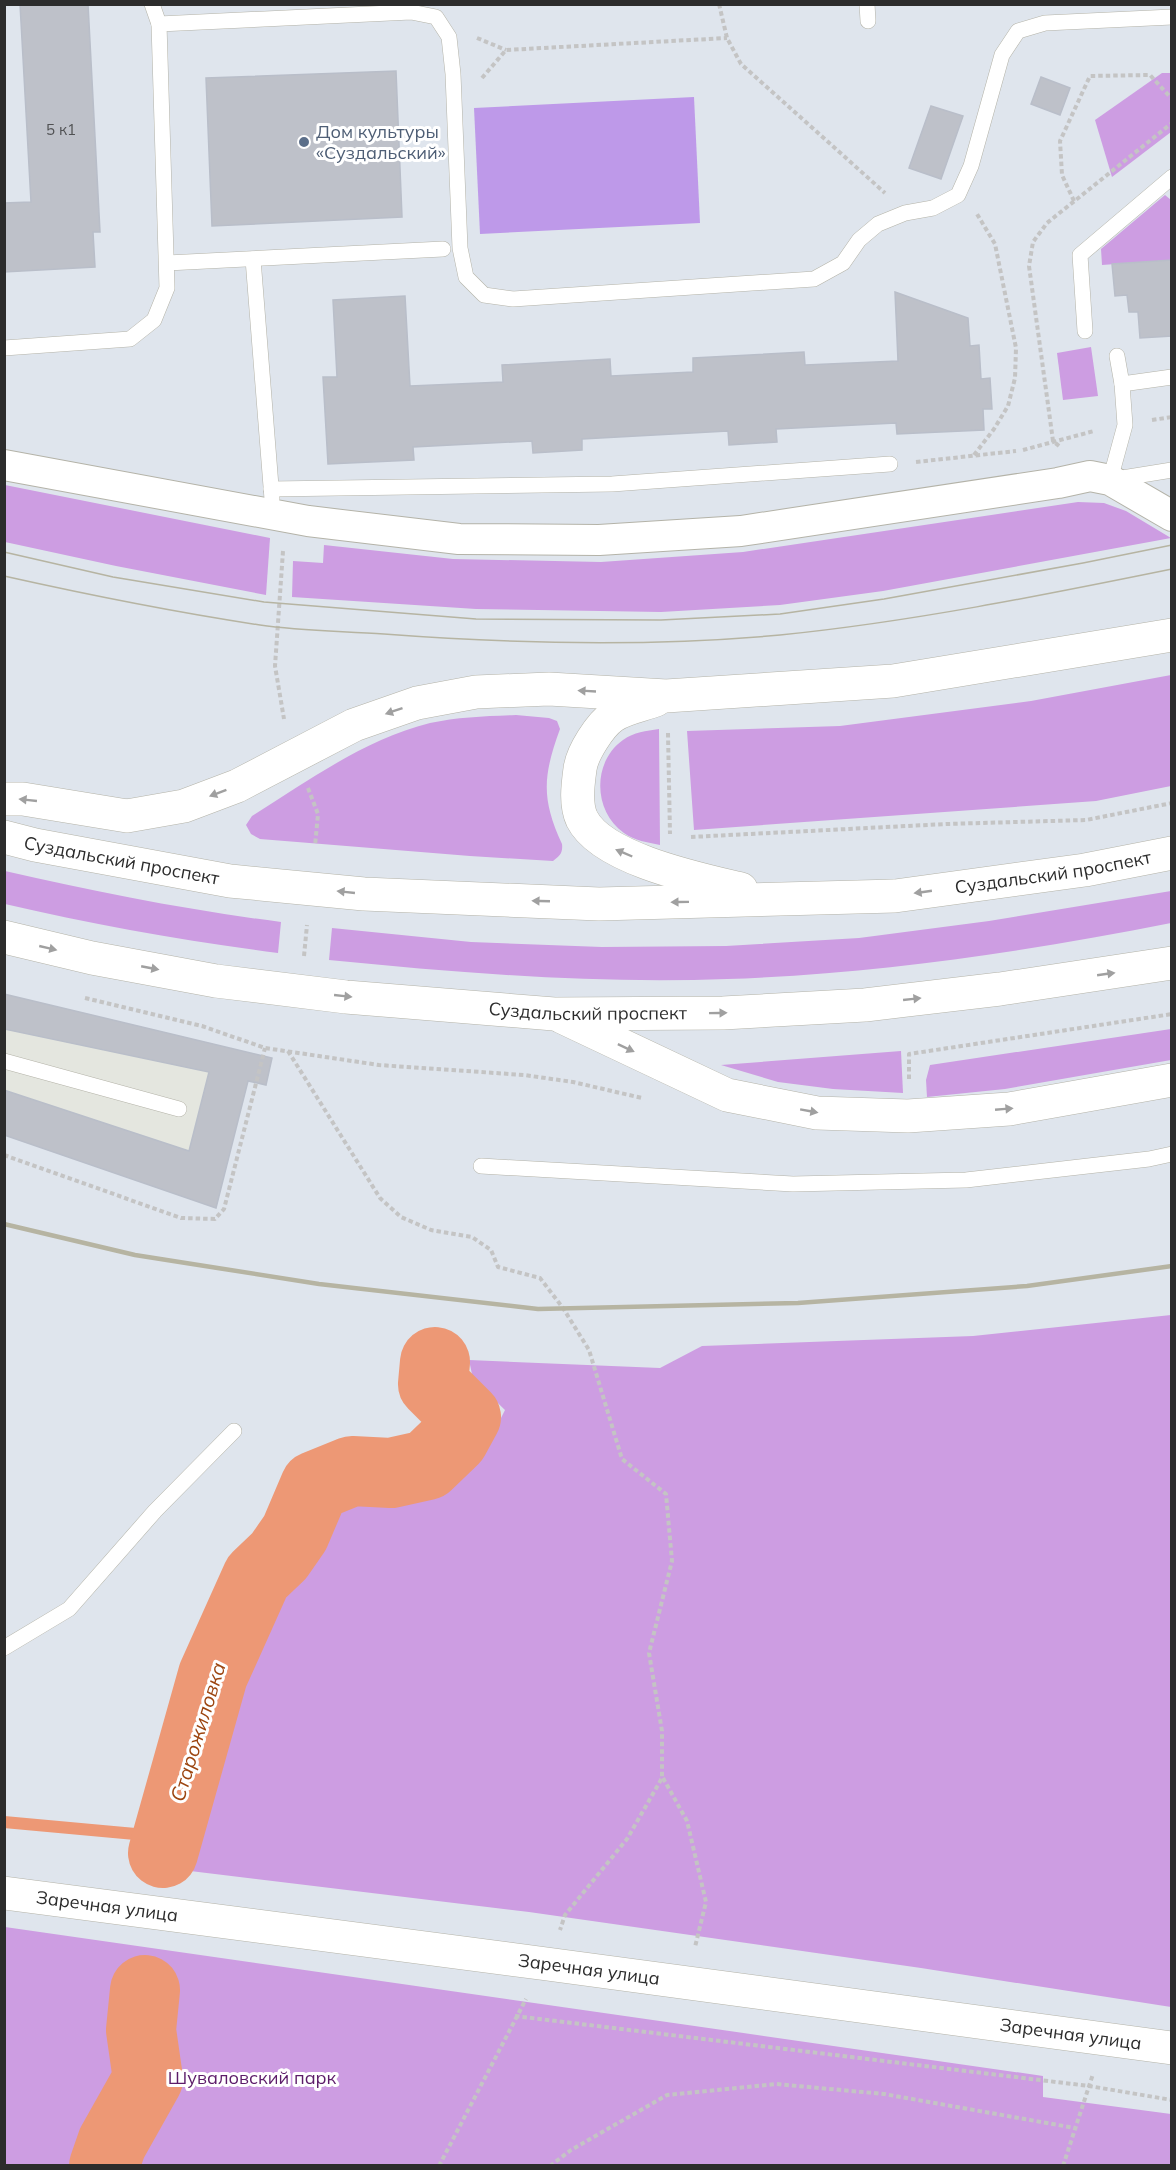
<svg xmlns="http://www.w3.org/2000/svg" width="1176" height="2170" viewBox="0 0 1176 2170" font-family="Mulish,sans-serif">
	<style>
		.industrial { fill: #e4e6df }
		.green { fill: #cd9de2 }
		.pitch { fill: #be99e9 }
		.water { fill: #ed9875 }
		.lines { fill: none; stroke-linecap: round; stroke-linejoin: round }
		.stream { stroke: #ed9875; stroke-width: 12 }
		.river { stroke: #ed9875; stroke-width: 70 }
		.building { fill: #bec1c9; stroke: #b9bec9; stroke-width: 1.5 }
		.lane-casing { stroke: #b4b3a8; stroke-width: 16 }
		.street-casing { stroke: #b4b3a8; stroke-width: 32 }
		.secondary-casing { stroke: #b4b3a8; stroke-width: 34 }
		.path { stroke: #c4c4c4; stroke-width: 4; stroke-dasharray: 4.5 3; stroke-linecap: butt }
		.lane { stroke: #fff; stroke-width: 15 }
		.street { stroke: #fff; stroke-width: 30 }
		.secondary { stroke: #fff; stroke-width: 33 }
		.tram { stroke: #b6b4a2; stroke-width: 1.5 }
		.rail { stroke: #b6b4a2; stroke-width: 4.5 }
		.oneway { fill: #a0a0a0 }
		.service-dot { fill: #5c6f8a; stroke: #fff; stroke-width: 2 }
		.labels { text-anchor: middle; stroke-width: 6; stroke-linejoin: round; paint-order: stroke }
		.number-label { font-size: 15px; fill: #505153 }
		.service-label { font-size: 18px; fill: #4e5e75; stroke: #fff; text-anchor: start }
		.street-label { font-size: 18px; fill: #2c2c2c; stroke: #fff }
		.park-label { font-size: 18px; fill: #5c1c69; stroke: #fff }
		.water-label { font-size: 20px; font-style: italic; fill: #9c4510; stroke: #fff }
	</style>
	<rect width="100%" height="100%" fill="#dfe5ed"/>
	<path class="industrial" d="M 5,994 L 254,1054 L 216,1208 L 5,1135 Z"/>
	<g class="green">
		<path d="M 1162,73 L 1171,73 L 1171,132 L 1112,177 L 1095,120 Z"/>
		<path d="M 1165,195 L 1171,200 L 1171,260 L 1102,265 L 1101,249 Z"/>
		<path d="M 1091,347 L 1098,396 L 1063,400 L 1057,353 Z"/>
		<path d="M 5,485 L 270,538 L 266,595 L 116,566 L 5,542 Z"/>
		<path d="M 1078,502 L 1104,503 L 1126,511 L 1171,538 L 883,591 L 780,605 L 661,612 L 476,609 L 292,597 L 293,561 L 323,563 L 324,545 L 453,559 L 601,562 L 743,552 Z"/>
		<path d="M 1171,675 L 1171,786 L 1096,801 L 694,830 L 687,731 L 840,726 L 1031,701 Z"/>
		<path d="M 516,715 L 549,718 L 557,721 L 560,729 C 543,776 541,798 562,844 C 563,853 560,856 553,861 L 470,856 L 260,839 L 251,834 L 246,825 L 252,816 C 308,781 365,739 430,723 C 458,717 487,716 516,715 Z"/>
		<path d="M 659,729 L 660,845 C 647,842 635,841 624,833 C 593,811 592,762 623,740 C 634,732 646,731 659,729 Z"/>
		<path d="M 5,871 C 96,892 188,910 281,922 L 278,953 C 186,941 95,925 5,904 Z"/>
		<path d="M 1171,891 L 1171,923 C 1025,952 876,974 727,979 C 594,984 461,973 329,960 L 332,928 L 471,942 L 602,947 L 726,946 L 859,938 L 989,921 Z"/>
		<path d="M 1171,1029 L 1171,1060 L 1005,1089 L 927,1097 L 926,1080 L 930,1065 Z"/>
		<path d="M 901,1051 L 903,1093 L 833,1089 L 778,1082 L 721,1065 Z"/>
		<path d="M 1171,1315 L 1171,2007 L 921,1968 L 529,1912 L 182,1870 L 218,1709 L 244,1655 L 265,1589 L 293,1562 L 350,1490 L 383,1483 L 425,1479 L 465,1456 L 497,1426 L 505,1410 L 473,1379 L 469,1360 L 660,1368 L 702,1346 L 973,1336 Z"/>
		<path d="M 5,1927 L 1043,2076 L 1043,2097 L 1171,2114 L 1171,2165 L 5,2165 Z"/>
	</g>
	<path class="pitch" d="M 694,97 L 700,223 L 480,234 L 474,108 Z"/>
	<path class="water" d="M 429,1362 L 442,1363 L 444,1385 L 453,1393 L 474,1403 L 471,1423 L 454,1439 L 449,1429 L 454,1416 C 443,1405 430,1397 420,1385 Z"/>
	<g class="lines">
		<path class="stream" d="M 4,1822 L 168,1837"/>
		<g class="river">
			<path d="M 163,1853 L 213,1675 L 257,1577 L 279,1556 L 295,1533 L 315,1486 L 352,1471 L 391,1473 L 427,1465 L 454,1439 L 466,1417 L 433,1384 L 435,1362"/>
			<path d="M 104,2166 L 112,2143 L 148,2079 L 141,2030 L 145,1990"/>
		</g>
	</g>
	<g class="building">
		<path d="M 20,4 L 88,4 L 100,232 L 93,232 L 95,267 L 4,272 L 4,203 L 31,202 Z"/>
		<path d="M 396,71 L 402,217 L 212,226 L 206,78 Z"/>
		<path d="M 1041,77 L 1070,88 L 1060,115 L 1031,104 Z"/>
		<path d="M 931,106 L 963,116 L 941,179 L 909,168 Z"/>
		<path d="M 1172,260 L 1172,336 L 1140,338 L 1138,312 L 1129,312 L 1127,295 L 1115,296 L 1112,264 Z"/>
		<path d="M 895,292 L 968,318 L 970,346 L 979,345 L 981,379 L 990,378 L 992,409 L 983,409 L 984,430 L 897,434 L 896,423 L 776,429 L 777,442 L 729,445 L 728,431 L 582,439 L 582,450 L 533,453 L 532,441 L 413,447 L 414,460 L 328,464 L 323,377 L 337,377 L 333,300 L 405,296 L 410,386 L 503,382 L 502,365 L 610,359 L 611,376 L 693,372 L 693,358 L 804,352 L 805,365 L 898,361 Z"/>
		<path d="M 4,994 L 272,1058 L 266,1085 L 248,1081 L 216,1208 L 4,1135 L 4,1090 L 189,1151 L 209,1072 L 4,1029 Z"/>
	</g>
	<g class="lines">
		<defs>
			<g id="lane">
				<path d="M 152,4 L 159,24"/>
				<path d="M 867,4 L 868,21"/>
				<path d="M 253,259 L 272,499"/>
				<path d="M 167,263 L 443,249"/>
				<path d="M 1085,331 L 1080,255 L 1172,177"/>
				<path d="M 4,348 L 130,339 L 154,320 L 167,288 L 159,24 L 411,12 L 436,17 L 449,37 L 453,74 L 460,248 L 466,277 L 484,295 L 513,299 L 814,279 L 843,263 L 859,240 L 878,224 L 905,213 L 933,208 L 958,195 L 971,166 L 1002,55 L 1018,31 L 1045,23 L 1172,17"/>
				<path d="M 1117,356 L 1122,384 L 1125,425 L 1110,480 L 1172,470"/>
				<path d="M 1122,384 L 1172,377"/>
				<path d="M 271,489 L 612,484 L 890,464"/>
				<path d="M 4,1061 L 179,1109"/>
				<path d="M 481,1166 L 793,1184 L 966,1180 L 1149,1159 L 1172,1154"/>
				<path d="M 4,1648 L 69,1609 L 155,1511 L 234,1431"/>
			</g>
			<path id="street" d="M 4,465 L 308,521 L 459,539 L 599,540 L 741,531 L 1058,483 L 1090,476 L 1110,480 L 1172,516"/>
			<g id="secondary">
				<path d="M 656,700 C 643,705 625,708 613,716 C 600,725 582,753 580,769 C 578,784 575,804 582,819 C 602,859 699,879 741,889"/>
				<path d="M 4,799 L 23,799 L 127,816 L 184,806 L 237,786 L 354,725 L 417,703 L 476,692 L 549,689 L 666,696 L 893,681 L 1172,635"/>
				<path id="s1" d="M 4,837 L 35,845 L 230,881 L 364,894 L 599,904 L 895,896 L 1085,870 L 1172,853"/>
				<path id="s2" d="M 4,937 L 92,958 L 216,981 L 346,997 L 554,1014 L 723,1013 L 865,1005 L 1000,989 L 1172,963"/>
				<path d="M 562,1017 L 727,1095 L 817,1113 L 908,1116 L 1009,1109 L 1172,1080"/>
				<path id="s3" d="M 4,1893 L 547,1964 L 1172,2048"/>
			</g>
		</defs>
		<use href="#lane" class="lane-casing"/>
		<use href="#street" class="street-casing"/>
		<use href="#secondary" class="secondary-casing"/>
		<g class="path">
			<path d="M 719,4 L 727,38 L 741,64 L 885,193"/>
			<path d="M 477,38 L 506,50"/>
			<path d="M 482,78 L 506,50 L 727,38"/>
			<path d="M 1074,201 L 1062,175 L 1060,141 L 1090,76 L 1150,75 L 1172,99"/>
			<path d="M 1152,420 L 1172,417"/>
			<path d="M 1059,446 L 1053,441 L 1029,266 L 1033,242 L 1047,223 L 1172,123"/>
			<path d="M 1023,450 L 1094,431"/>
			<path d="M 974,455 L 994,429 L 1008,406 L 1015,378 L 1016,348 L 995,244 L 977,214"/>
			<path d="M 916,462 L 1016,451"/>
			<path d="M 283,551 L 275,666 L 284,719"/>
			<path d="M 668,733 L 670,834"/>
			<path d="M 308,788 L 318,814 L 315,846"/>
			<path d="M 691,837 L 946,824 L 1086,820 L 1172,803"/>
			<path d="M 304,956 L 307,925"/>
			<path d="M 85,998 L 202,1026 L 265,1048 L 379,1065 L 524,1075 L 573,1082 L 642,1098"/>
			<path d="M 288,1051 L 380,1198 L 401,1217 L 431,1230 L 472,1237 L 491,1250 L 498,1267 L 540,1278 L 563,1308 L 589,1350 L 622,1459 L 666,1494 L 672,1561 L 649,1653 L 662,1731 L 662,1778 L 627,1839 L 565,1915 L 560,1930"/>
			<path d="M 909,1079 L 909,1054 L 1172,1014"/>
			<path d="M 4,1155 L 181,1218 L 215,1219 L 224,1209 L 265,1048"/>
			<path d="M 663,1778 L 687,1821 L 706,1902 L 695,1947"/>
			<path d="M 515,2016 L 1089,2086 L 1172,2100"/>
			<path d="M 439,2166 L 526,1999"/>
			<path d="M 550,2166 L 571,2150 L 667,2095 L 776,2084 L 884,2094 L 1075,2128"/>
			<path d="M 1063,2166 L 1093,2074"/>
		</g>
		<use href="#lane" class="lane"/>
		<use href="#street" class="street"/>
		<use href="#secondary" class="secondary"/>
		<g class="tram">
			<path d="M 4,552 L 113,577 L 264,602 L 476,619 L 661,620 L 780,614 L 884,599 L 1083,563 L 1172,545"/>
			<path d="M 4,576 C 89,595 174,612 260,625 C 301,631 343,631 384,634 C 516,644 649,647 780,635 C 910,622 1044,595 1172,569"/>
		</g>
		<path class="rail" d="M 4,1224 L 135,1255 L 319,1284 L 538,1309 L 798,1303 L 1027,1286 L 1172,1266"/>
	</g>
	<defs><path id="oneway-solid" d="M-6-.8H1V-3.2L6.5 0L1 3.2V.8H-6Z" transform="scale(1.5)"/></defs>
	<g class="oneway">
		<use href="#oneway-solid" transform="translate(587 691) rotate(-177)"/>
		<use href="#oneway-solid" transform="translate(394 711) rotate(161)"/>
		<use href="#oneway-solid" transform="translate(218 793) rotate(159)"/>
		<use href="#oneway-solid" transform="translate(28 800) rotate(-174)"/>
		<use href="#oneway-solid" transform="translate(624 853) rotate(-157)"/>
		<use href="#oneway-solid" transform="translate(346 892) rotate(-174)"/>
		<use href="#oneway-solid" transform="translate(923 892) rotate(172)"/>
		<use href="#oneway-solid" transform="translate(541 901) rotate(-178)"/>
		<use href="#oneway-solid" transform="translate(680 902) rotate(179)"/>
		<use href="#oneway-solid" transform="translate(48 948) rotate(13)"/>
		<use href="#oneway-solid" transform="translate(150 968) rotate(11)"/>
		<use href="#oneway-solid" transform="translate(1106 974) rotate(-8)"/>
		<use href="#oneway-solid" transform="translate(343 996) rotate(6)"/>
		<use href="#oneway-solid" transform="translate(912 999) rotate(-6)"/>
		<use href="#oneway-solid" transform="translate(718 1013) rotate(-1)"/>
		<use href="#oneway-solid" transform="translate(626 1048) rotate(25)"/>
		<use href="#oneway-solid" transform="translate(1004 1109) rotate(-5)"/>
		<use href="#oneway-solid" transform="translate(809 1111) rotate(10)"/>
	</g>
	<circle class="service-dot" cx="304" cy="142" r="6"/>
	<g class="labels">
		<g class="number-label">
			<text x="61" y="135">5 к1</text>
		</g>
		<g class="service-label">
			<text x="316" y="138">Дом культуры<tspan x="316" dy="21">«Суздальский»</tspan></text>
		</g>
		<g class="street-label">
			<text dy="6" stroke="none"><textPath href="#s1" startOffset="120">Суздальский проспект</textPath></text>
			<text dy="6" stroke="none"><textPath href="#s1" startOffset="1056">Суздальский проспект</textPath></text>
			<text dy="6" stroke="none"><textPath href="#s2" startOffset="590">Суздальский проспект</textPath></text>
			<text dy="6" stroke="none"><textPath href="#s3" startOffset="104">Заречная улица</textPath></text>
			<text dy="6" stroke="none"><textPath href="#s3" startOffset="590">Заречная улица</textPath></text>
			<text dy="6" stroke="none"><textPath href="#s3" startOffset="1076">Заречная улица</textPath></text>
		</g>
		<g class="park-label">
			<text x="252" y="2084">Шуваловский парк</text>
		</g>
		<g class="water-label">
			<text transform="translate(198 1732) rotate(-73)" y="7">Старожиловка</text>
		</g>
	</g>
	<rect width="1176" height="2170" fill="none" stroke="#2c2c2c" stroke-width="12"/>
</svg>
